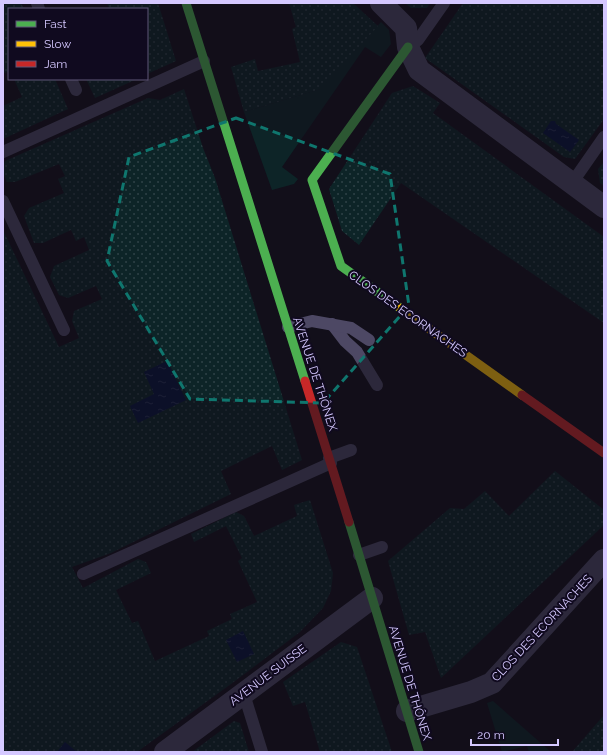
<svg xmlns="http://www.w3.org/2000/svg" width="607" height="755" viewBox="0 0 607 755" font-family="Raleway,sans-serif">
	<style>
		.grass { fill: #0d2427 }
		.garden { fill: url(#garden-dots) }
		.water { fill: url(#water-ripples) }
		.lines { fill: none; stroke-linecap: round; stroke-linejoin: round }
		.lane { stroke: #4d4864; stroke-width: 12 }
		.street { stroke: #4d4864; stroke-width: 22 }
		.fast { stroke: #4caf50; stroke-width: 9 }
		.slow { stroke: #ffc107; stroke-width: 9 }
		.jam { stroke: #c62828; stroke-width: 9 }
		.marked { fill: none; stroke: #0f766e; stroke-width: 3; stroke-dasharray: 8 5; stroke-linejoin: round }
		.labels { text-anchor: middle; stroke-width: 4; stroke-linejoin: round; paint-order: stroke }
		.street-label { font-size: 12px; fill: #d5c8ff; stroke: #100a1f }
	</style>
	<defs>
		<pattern id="garden-dots" width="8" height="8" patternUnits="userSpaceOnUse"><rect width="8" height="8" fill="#0d2427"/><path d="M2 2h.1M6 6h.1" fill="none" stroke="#2f4247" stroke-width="1.8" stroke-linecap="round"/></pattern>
		<pattern id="water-ripples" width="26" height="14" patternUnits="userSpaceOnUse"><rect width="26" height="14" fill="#05123b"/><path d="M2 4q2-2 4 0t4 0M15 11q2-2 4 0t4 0" fill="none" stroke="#293358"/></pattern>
	</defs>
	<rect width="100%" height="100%" fill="#120f1a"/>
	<g class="grass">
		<path d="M 381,22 L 389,30 L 391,44 L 381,57 L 365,47 L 282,167 L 298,179 L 294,184 L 272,190 L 244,112 L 320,89 Z"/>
		<path d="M 493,701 L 551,752 L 529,752 L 527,746 L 502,752 L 487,703 Z"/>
	</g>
	<g class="garden">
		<path d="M 3,3 L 21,3 L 24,9 L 9,9 L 9,71 L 5,73 L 3,69 Z"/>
		<path d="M 107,3 L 158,3 L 176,61 L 147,74 L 147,9 L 109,9 Z"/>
		<path d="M 289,3 L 353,3 L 378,26 L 321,89 L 244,112 L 231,67 L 255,59 L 258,71 L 300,62 L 292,29 L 296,27 Z"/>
		<path d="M 405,3 L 430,3 L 427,8 L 411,8 Z"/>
		<path d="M 463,3 L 604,3 L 604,119 L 575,159 L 564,157 L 425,58 Z"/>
		<path d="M 14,79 L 55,79 L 68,109 L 3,139 L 3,106 L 22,97 Z"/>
		<path d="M 86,79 L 137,79 L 95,98 Z"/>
		<path d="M 413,86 L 440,103 L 433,113 L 604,237 L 604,323 L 401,183 L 359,245 L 342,231 L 329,189 L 392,93 Z"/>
		<path d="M 184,89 L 203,148 L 215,178 L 302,460 L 282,470 L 272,446 L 221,471 L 231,494 L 111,553 L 72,567 L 83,588 L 138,559 L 146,562 L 151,573 L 116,590 L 132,623 L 138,621 L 155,661 L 209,636 L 207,631 L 232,619 L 230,614 L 257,602 L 238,561 L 242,558 L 226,526 L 194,542 L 191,534 L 236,512 L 244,516 L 254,536 L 297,516 L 294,505 L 310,500 L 333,573 L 331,591 L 323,608 L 300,632 L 231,684 L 137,752 L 3,752 L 3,230 L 59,347 L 79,338 L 72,321 L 74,311 L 102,299 L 96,286 L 68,298 L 59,295 L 50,277 L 54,266 L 89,250 L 84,237 L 76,241 L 71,230 L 43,243 L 34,243 L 24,216 L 29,208 L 64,193 L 58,179 L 65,176 L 59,164 L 15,182 L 7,182 C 3,174 2,169 5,161 L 148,98 L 160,100 Z"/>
		<path d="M 604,162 L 604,186 L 600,183 L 598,169 Z"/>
		<path d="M 555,471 L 604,510 L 604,525 L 441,678 L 425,632 L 409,635 L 388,561 L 450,508 L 464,509 L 485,491 L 509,516 Z"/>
		<path d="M 341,642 L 357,647 L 392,752 L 320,752 L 305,702 L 293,706 L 283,682 Z"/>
		<path d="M 604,715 L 604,752 L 572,752 Z"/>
		<path d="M 234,721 L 240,723 L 249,752 L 192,752 Z"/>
	</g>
	<g class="water">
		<path d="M 551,121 L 555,121 L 556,124 L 579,140 L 570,152 L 543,133 Z"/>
		<path d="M 167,361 L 186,400 L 138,423 L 130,406 L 154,394 L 144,372 Z"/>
		<path d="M 243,631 L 254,654 L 237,662 L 226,640 Z"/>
		<path d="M 65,742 L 77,752 L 57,752 Z"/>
	</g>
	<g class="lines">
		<g class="lane">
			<path d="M 37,3 L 39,9"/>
			<path d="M 408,47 L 418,40 L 444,3"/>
			<path d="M 71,79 L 76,90"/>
			<path d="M 3,152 L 204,61"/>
			<path d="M 572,183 L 604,137"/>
			<path d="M 3,201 L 64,330"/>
			<path d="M 332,324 L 345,341 L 357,352 L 377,385"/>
			<path d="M 288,327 L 312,321 L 351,328 L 369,340"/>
			<path d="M 329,458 L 351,450"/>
			<path d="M 359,555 L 382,547"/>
			<path d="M 83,574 L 331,463"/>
			<path d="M 244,694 L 262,752"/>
		</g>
		<g class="street">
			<path d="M 381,3 L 406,28 L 408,47 L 419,70 L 604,207"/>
			<path d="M 407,711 L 471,692 L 492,683 L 604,560"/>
			<path d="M 165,752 L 372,598"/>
		</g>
		<g class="fast">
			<path d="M 186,3 L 305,381"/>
			<path d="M 400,308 L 341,266 L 312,180 L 408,47"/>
			<path d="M 349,522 L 419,752"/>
		</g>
		<path class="slow" d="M 400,308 L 522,395"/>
		<g class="jam">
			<path d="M 305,381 L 349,522"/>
			<path d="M 522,395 L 604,453"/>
		</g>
	</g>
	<path d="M0 0H607V755H0ZM 236,118 L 390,174 L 409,306 L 323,403 L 190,399 L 107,261 L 129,157 Z" fill="#120f1a" fill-opacity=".55" fill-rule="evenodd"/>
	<path class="marked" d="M 236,118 L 390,174 L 409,306 L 323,403 L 190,399 L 107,261 L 129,157 Z"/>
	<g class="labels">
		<g class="street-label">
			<text transform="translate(408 314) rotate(35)" y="4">CLOS DES ECORNACHES</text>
			<text transform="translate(315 374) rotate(72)" y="4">AVENUE DE THÔNEX</text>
			<text transform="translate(542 628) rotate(-47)" y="4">CLOS DES ECORNACHES</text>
			<text transform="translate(268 675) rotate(-37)" y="4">AVENUE SUISSE</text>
			<text transform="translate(410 683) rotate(73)" y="4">AVENUE DE THÔNEX</text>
		</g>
	</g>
	<rect width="607" height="755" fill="none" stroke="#d5c8ff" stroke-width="8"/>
	<rect x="8" y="8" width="140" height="72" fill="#100a1f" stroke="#5f5679"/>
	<rect x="16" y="21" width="20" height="6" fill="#4caf50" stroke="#5f5679"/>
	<text x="44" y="28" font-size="12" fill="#d5c8ff">Fast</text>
	<rect x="16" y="41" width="20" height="6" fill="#ffc107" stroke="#5f5679"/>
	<text x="44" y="48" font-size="12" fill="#d5c8ff">Slow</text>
	<rect x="16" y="61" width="20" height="6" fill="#c62828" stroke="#5f5679"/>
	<text x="44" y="68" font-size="12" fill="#d5c8ff">Jam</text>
	<path d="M471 739v6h87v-6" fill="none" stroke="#d5c8ff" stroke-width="2"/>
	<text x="477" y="739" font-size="12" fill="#d5c8ff" stroke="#100a1f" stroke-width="3" paint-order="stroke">20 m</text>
</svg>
